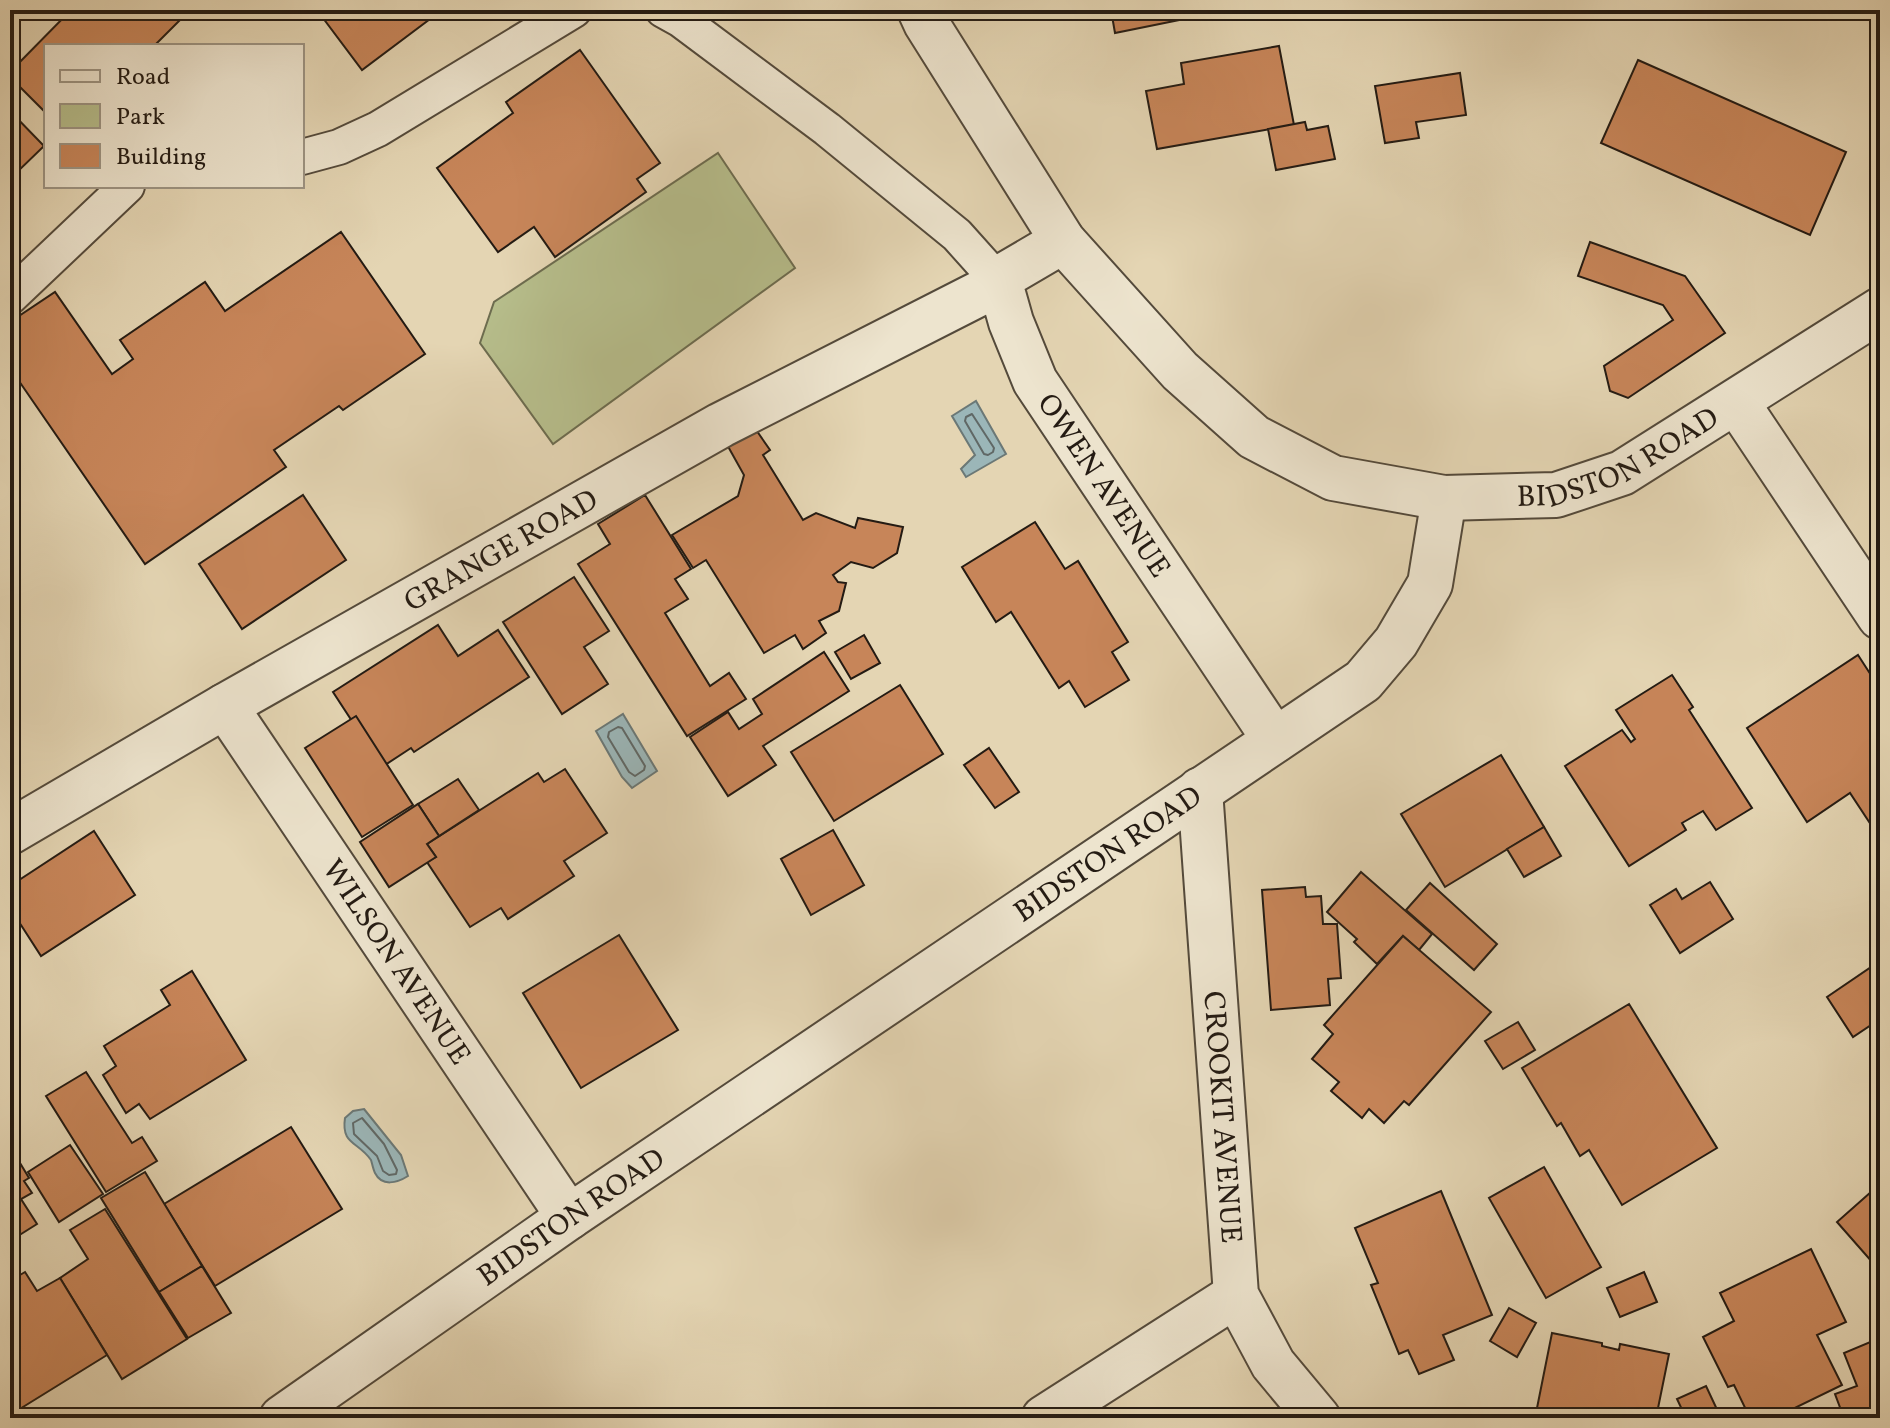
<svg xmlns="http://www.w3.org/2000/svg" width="1890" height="1428" viewBox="0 0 1890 1428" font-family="Vollkorn,serif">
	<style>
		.green { fill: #b6bd8b; stroke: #6d6c4f; stroke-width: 2 }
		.water { fill: #9bb6b8; stroke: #6b7876; stroke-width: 2 }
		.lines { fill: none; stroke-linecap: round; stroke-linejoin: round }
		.shore { stroke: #606866; stroke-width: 2 }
		.building { fill: #c78559; stroke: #241b13; stroke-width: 2 }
		.service-casing { stroke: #544a3b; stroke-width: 38 }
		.minor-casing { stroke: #544a3b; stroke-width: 48 }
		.tertiary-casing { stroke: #544a3b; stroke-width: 48 }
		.service { stroke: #ede4ce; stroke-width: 34 }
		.minor { stroke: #ede4ce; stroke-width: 44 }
		.tertiary { stroke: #ede4ce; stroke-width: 44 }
		.labels { text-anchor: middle; stroke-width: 6; stroke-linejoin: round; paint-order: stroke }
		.street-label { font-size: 30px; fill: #241b13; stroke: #ede4ce }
	</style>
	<rect width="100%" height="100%" fill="#e4d5b3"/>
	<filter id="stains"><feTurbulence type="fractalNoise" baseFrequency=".0025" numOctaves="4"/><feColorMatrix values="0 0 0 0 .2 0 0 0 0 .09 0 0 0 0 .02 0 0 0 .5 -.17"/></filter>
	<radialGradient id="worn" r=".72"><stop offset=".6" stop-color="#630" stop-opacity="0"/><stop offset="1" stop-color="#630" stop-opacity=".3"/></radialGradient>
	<path class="green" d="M 718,153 L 795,268 L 553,444 L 480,343 L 494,302 Z"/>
	<g class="water">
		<path d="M 976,401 L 1006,454 L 966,477 L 961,469 L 975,455 L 952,416 Z"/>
		<path d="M 623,714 L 657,771 L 632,788 L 622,777 L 596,731 Z"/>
		<path d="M 364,1109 L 401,1155 L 408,1176 C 397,1183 382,1187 375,1173 C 373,1169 372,1163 371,1160 C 358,1141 341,1145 345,1118 L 353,1111 Z"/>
	</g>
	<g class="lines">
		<g class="shore">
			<path d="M 972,414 L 994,448 L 993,452 L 988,455 L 984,454 L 965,421 L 966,417 Z"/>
			<path d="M 618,727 L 622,728 L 645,766 L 644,770 L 635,776 L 629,772 L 608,737 L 609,732 Z"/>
			<path d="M 362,1118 L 384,1144 L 397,1170 L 396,1174 L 389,1175 L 383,1171 L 377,1156 L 354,1134 L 353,1123 Z"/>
		</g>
	</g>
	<g class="building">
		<path d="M 71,10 L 190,10 L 154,46 L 46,46 L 46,113 L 10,77 L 10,72 Z"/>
		<path d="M 317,10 L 442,10 L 362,70 Z"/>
		<path d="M 1111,10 L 1213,10 L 1214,13 L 1115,33 Z"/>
		<path d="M 1279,46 L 1294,125 L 1157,149 L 1146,91 L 1184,84 L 1181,63 Z"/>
		<path d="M 580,50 L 660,163 L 637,179 L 646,192 L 555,257 L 534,227 L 498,252 L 437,168 L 513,113 L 506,102 Z"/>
		<path d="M 1638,60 L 1846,152 L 1810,235 L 1601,143 Z"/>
		<path d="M 1460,73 L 1466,115 L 1416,122 L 1419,138 L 1385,143 L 1375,86 Z"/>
		<path d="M 10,111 L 44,146 L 10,179 Z"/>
		<path d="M 1305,122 L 1307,130 L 1328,126 L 1335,159 L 1276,170 L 1268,129 Z"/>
		<path d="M 341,232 L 425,354 L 343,410 L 339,406 L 274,450 L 286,467 L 145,564 L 10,368 L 10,322 L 55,292 L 112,374 L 133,359 L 120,340 L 205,282 L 225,311 Z"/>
		<path d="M 1590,242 L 1685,276 L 1725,333 L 1628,398 L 1610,391 L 1604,366 L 1673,320 L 1663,305 L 1578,276 Z"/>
		<path d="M 752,424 L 770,450 L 763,455 L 803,520 L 816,513 L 855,528 L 858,518 L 903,527 L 897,553 L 873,568 L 851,562 L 833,575 L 838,582 L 846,583 L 839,611 L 819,621 L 826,633 L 803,649 L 795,635 L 764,653 L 706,560 L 693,568 L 672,535 L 738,496 L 744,475 L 725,441 Z"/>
		<path d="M 303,495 L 346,560 L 242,629 L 199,564 Z"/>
		<path d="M 645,495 L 691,569 L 675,579 L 688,599 L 665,613 L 710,686 L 729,673 L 746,699 L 687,736 L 578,564 L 610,544 L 598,524 Z"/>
		<path d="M 1035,522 L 1065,569 L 1078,561 L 1128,642 L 1112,652 L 1129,680 L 1085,707 L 1069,681 L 1059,688 L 1011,612 L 996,622 L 962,567 Z"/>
		<path d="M 574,577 L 609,631 L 584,647 L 608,684 L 562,714 L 503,622 Z"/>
		<path d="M 438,625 L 458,656 L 498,630 L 529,677 L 414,752 L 411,748 L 382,767 L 333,692 Z"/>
		<path d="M 864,635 L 880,663 L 851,679 L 835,652 Z"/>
		<path d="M 824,652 L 849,691 L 763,746 L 776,765 L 728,796 L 690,737 L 728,712 L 739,729 L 762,714 L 753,699 Z"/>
		<path d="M 1858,655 L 1880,689 L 1879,837 L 1850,793 L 1807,822 L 1747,728 Z"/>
		<path d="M 1672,675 L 1693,707 L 1689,710 L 1752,808 L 1716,830 L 1703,811 L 1682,823 L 1686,830 L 1629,866 L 1565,766 L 1622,730 L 1631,742 L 1635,739 L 1616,710 Z"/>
		<path d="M 900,685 L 943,754 L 834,821 L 791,752 Z"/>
		<path d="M 356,716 L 413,805 L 362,837 L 305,748 Z"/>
		<path d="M 989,748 L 1019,792 L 995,808 L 964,765 Z"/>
		<path d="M 1501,755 L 1544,827 L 1445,887 L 1401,814 Z"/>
		<path d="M 565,769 L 607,833 L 564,861 L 574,876 L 508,919 L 501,908 L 470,927 L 427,862 L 436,857 L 427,844 L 538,773 L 544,782 Z"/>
		<path d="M 458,779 L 479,810 L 439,836 L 418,804 Z"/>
		<path d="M 418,804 L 439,836 L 427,844 L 436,857 L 389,887 L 360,842 Z"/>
		<path d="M 1544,827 L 1561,856 L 1524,877 L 1507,849 Z"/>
		<path d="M 833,830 L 864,885 L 811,915 L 781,859 Z"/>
		<path d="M 94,831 L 135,895 L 41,956 L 10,908 L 10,886 Z"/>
		<path d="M 1361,872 L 1432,934 L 1419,950 L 1403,936 L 1377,964 L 1354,942 L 1357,939 L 1327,912 Z"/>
		<path d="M 1710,882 L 1733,919 L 1680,953 L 1650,905 L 1676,889 L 1682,899 Z"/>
		<path d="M 1430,883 L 1497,944 L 1474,970 L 1406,910 Z"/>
		<path d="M 1305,887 L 1306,897 L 1321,896 L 1323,924 L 1337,924 L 1341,978 L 1328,979 L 1330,1005 L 1271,1010 L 1262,890 Z"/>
		<path d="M 619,935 L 678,1030 L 581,1088 L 523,993 Z"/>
		<path d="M 1403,936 L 1491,1012 L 1409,1105 L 1404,1101 L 1384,1123 L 1369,1109 L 1362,1118 L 1331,1091 L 1339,1082 L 1312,1059 L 1333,1034 L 1324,1025 Z"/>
		<path d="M 1880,961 L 1880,1019 L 1853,1037 L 1827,997 Z"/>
		<path d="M 192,971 L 246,1060 L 150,1119 L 139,1104 L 126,1113 L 103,1075 L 116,1066 L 104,1046 L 170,1005 L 161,990 Z"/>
		<path d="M 1629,1004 L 1717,1148 L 1622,1205 L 1589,1150 L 1580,1156 L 1561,1123 L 1557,1126 L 1522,1068 Z"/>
		<path d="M 1518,1022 L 1535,1050 L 1503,1069 L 1485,1041 Z"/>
		<path d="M 86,1072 L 132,1143 L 142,1137 L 157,1161 L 106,1192 L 46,1096 Z"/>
		<path d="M 291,1127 L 342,1209 L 215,1286 L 164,1204 Z"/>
		<path d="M 70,1145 L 103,1194 L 59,1222 L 28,1172 Z"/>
		<path d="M 17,1158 L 29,1178 L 24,1181 L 32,1193 L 21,1199 L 37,1224 L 10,1241 L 10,1162 Z"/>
		<path d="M 1544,1167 L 1601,1267 L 1546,1298 L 1489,1198 Z"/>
		<path d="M 145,1172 L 202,1266 L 159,1292 L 101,1198 Z"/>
		<path d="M 1880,1184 L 1880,1271 L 1837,1222 Z"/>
		<path d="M 1441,1191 L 1492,1315 L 1443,1335 L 1454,1360 L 1419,1374 L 1408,1350 L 1399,1354 L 1371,1285 L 1378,1283 L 1355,1228 Z"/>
		<path d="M 105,1209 L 187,1339 L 122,1379 L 60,1278 L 88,1259 L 70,1230 Z"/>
		<path d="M 1811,1249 L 1846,1322 L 1817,1335 L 1842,1385 L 1774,1418 L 1750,1418 L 1734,1385 L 1728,1387 L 1703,1337 L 1734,1321 L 1720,1293 Z"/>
		<path d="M 202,1266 L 231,1313 L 188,1338 L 159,1292 Z"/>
		<path d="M 25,1272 L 37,1291 L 60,1278 L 107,1355 L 10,1415 L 10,1281 Z"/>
		<path d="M 1644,1272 L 1657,1302 L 1620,1317 L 1607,1288 Z"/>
		<path d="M 1509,1308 L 1536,1323 L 1517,1357 L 1490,1341 Z"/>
		<path d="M 1552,1333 L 1602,1343 L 1602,1346 L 1619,1350 L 1620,1344 L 1669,1354 L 1656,1418 L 1535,1418 Z"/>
		<path d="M 1875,1340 L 1880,1352 L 1880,1413 L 1869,1418 L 1844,1418 L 1835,1394 L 1857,1386 L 1844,1353 Z"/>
		<path d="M 1706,1386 L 1721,1418 L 1686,1418 L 1677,1399 Z"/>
	</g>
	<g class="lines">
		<defs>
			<g id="service">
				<path d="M 663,10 L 681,20 L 827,129 L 957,235 L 1000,283"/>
				<path d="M 302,157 L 339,147 L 378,129 L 574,10"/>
				<path d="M 10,297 L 127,186"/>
			</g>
			<g id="minor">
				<path id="s1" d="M 1063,241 L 1005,275 L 1000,283 L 1011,322 L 1035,381 L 1275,740"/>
				<path d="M 1737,403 L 1880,617"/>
				<path id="s2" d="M 225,706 L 569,1217"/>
				<path id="s3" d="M 1200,790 L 1236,1295 L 1273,1364 L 1318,1418"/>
				<path id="s4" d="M 10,832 L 225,706 L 721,425 L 1000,283"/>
				<path id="s5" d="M 282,1418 L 569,1217 L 1363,681 L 1396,642 L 1430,584 L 1444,498"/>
				<path d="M 1044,1418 L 1236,1295"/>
			</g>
			<g id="tertiary">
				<path id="s6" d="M 920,10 L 926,23 L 1063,241 L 1180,371 L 1254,437 L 1333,478 L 1444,498 L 1556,495 L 1622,473 L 1880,310"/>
			</g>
		</defs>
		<use href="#service" class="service-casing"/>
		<use href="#minor" class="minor-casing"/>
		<use href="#tertiary" class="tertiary-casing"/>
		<use href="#service" class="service"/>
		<use href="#minor" class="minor"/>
		<use href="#tertiary" class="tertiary"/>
	</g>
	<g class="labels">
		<g class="street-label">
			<text dy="10" stroke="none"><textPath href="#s6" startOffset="930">BIDSTON ROAD</textPath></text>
			<text dy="10" stroke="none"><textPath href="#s1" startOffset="306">OWEN AVENUE</textPath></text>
			<text dy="10" stroke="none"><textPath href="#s4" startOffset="566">GRANGE ROAD</textPath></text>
			<text dy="10" stroke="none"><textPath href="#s5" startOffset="1000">BIDSTON ROAD</textPath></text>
			<text dy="10" stroke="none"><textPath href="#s2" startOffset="308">WILSON AVENUE</textPath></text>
			<text dy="10" stroke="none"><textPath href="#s3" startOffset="328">CROOKIT AVENUE</textPath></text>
			<text dy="10" stroke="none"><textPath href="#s5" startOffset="352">BIDSTON ROAD</textPath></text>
		</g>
	</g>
	<rect width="1890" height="1428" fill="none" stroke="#e4d5b3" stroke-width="40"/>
	<rect x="12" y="12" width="1866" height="1404" fill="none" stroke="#241b13" stroke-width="4"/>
	<rect x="20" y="20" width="1850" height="1388" fill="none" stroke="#241b13" stroke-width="2"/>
	<rect x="44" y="44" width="260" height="144" fill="#ede4ce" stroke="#9d9483" stroke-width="2"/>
	<rect x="60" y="70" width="40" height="12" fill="#ede4ce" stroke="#9d9483" stroke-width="2"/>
	<text x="116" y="84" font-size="24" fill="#241b13">Road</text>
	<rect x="60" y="104" width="40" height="24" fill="#b6bd8b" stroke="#9d9483" stroke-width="2"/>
	<text x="116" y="124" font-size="24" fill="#241b13">Park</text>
	<rect x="60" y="144" width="40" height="24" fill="#c78559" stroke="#9d9483" stroke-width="2"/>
	<text x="116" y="164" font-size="24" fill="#241b13">Building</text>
	<rect width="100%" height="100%" filter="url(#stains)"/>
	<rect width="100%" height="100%" fill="url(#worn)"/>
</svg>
